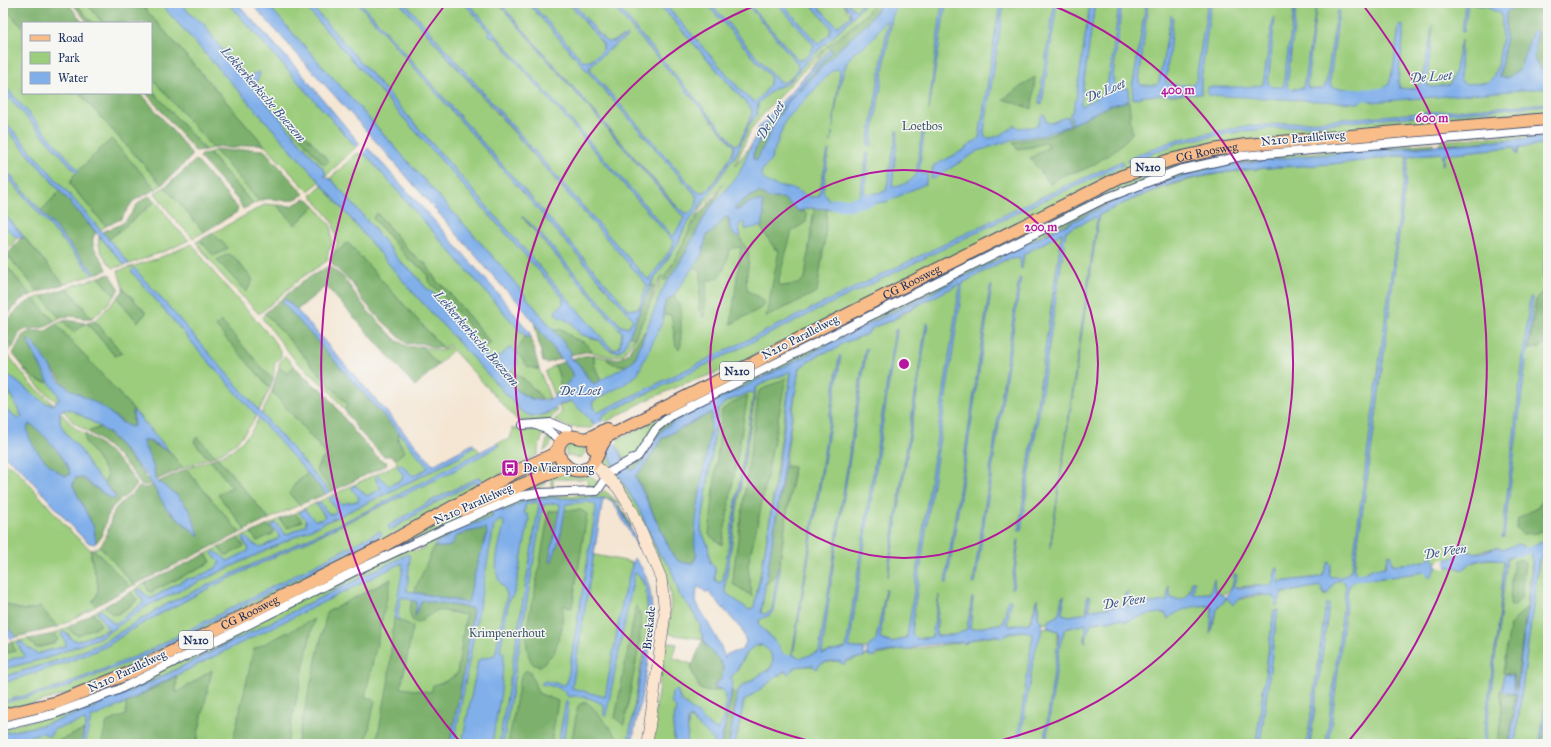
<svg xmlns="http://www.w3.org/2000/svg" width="1551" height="747" viewBox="0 0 1551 747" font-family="'IM FELL Great Primer',serif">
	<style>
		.green { fill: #9bcd7c; stroke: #5b7e6d; fill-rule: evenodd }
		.forest { fill: #7cb06c; stroke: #4c7065 }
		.water { fill: #80afea; stroke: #4e6fa4; fill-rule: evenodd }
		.pier { fill: #f4e6d3 }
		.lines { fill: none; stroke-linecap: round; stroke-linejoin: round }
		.canal { stroke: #80afea; stroke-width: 7 }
		.river { stroke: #80afea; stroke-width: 12 }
		.minor-casing { stroke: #3c4a70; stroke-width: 10 }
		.secondary-casing { stroke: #3c4a70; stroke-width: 12 }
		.primary-casing { stroke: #3c4a70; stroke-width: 14 }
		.minor { stroke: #fff; stroke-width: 8 }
		.secondary { stroke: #fce5cf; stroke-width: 11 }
		.primary { stroke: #f8bd88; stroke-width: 12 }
		.ring { fill: none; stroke: #b5179e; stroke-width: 2 }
		.labels { text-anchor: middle; stroke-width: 3; stroke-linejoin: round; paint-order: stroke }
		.shield { fill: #f6f6f2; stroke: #5d6b8a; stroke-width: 1 }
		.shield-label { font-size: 11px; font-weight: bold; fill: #1b2f5e }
		.park-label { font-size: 12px; fill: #3b5666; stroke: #f6f6f2 }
		.street-label { font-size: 12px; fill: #1b2f5e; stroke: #f6f6f2 }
		.poi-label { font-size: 12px; fill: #1b2f5e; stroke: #f6f6f2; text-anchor: start }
		.water-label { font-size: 13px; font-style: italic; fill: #395588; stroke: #f6f6f2 }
		.centre { fill: #b5179e; stroke: #f6f6f2; stroke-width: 2 }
		.ring-label { font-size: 12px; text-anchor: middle; font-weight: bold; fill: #b5179e; stroke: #f6f6f2; stroke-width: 3; stroke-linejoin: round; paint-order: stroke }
	</style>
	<rect width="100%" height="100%" fill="#f6f6f2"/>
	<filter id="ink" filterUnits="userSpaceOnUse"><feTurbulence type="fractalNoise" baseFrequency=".025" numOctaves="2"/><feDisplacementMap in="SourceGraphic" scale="8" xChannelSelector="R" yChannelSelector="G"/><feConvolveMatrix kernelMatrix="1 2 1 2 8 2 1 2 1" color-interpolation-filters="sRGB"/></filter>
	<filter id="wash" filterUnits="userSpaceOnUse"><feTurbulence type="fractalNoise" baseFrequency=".012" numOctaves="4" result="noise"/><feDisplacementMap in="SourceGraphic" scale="16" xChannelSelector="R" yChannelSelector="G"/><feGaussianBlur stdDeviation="0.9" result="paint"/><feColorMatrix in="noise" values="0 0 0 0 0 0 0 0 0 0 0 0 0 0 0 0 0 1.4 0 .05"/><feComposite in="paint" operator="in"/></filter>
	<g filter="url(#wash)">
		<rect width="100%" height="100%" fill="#f4e6d3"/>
		<g class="green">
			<path d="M 75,3 L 86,3 L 103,23 L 93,23 Z"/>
			<path d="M 140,3 L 160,3 L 320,182 L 308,191 L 306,189 L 265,146 Z"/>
			<path d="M 181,3 L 228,3 L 356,147 L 325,177 L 325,171 L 253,87 L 260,73 L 248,78 L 246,77 L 219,46 L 203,23 L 191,15 ZM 296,123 L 324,165 L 291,127 Z"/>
			<path d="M 266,3 L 302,3 L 563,298 L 563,304 L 555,314 L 570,322 L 580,334 L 599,341 L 612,352 L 624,348 L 629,335 L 634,338 L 623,355 L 611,357 L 592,352 L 586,343 L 573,338 L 563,330 L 553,330 L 502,267 Z"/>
			<path d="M 309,3 L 358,3 L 633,319 L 628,328 L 621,326 L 537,230 L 522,217 L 622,332 L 621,342 L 618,349 L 613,349 L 609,346 Z"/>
			<path d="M 361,3 L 400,3 L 640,276 L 647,285 L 639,308 L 629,310 Z"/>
			<path d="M 405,3 L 464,3 L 488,30 L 489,35 L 496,38 L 673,241 L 673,246 L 651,278 L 649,280 L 644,276 Z"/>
			<path d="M 468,3 L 498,3 L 681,214 L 684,218 L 676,235 L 673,237 L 668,232 Z"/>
			<path d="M 500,3 L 528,3 L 695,194 C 701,203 693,217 682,212 Z"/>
			<path d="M 531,3 L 569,3 L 603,44 L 603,50 C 597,56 591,64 581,61 Z"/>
			<path d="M 573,3 L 610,3 L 734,146 L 733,154 L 707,191 L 698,192 L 694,189 L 592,73 L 590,66 L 615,45 L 627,37 L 621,37 L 609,43 L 605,41 Z"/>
			<path d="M 614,3 L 658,3 L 752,110 C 753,114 741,139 739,144 L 735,145 Z"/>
			<path d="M 664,3 L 706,3 L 770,76 C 773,86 762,95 755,102 L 745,96 Z"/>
			<path d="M 710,3 L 746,3 L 797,63 L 798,68 L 790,79 L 783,83 L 778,81 Z"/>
			<path d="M 748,3 L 777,3 L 814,45 C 814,52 806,61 798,60 Z"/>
			<path d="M 782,3 L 810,3 L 831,27 L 830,34 L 818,44 Z"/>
			<path d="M 815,3 L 843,3 L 851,16 L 839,26 L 835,26 Z"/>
			<path d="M 847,3 L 862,3 L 856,11 Z"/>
			<path d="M 865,3 L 1548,3 L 1548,104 L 1531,106 L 1548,105 L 1548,116 L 1162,159 L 777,345 L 716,373 L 686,383 L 645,401 L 604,423 L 601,419 L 605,411 L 597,413 L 592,402 L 612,390 L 621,370 L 601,382 L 594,364 L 594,355 L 607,358 L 608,361 L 623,365 L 663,275 L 655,287 L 651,284 L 678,243 L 684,229 L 692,216 L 737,153 L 749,125 L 757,114 L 758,103 L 775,88 L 784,85 L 790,81 L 806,62 L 850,20 ZM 836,37 L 829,44 L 735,166 L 751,129 L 769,107 ZM 724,183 L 688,235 L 687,235 L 701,208 Z"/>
			<path d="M 3,6 L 23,28 L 23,93 L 79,93 L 162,185 L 156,189 L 111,139 L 79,171 L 3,84 Z"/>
			<path d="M 151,77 L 213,148 L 205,150 L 151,89 Z"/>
			<path d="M 3,91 L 77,173 L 74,175 L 71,186 L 106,226 L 100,230 L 3,119 Z"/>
			<path d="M 1548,124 L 1548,129 L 1296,149 L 1173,170 L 668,415 L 640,451 L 624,460 L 614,440 L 638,430 L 679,406 L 1131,178 L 1189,160 L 1250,148 Z"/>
			<path d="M 3,125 L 60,191 L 41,211 L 3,167 Z"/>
			<path d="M 1535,133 L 1538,137 L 1439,145 L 1441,141 Z"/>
			<path d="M 1433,143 L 1434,145 L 1245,162 L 1181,176 L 1113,201 L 1003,255 L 1002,251 L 1161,177 L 1242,158 Z"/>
			<path d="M 1538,144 L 1548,145 L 1548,221 L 1543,276 L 1548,255 L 1544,290 L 1536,300 L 1529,349 L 1541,347 L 1548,342 L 1548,542 L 1539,542 L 1530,549 L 1524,548 L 1522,545 L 1502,549 L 1493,548 L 1474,553 L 1468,551 L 1467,543 L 1464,543 C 1463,545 1463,550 1462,553 C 1459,557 1441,561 1436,562 L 1433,559 L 1433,551 L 1426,561 L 1398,565 L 1392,564 L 1391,555 L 1389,554 L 1384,567 L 1371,569 L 1358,576 L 1354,570 L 1375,423 L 1409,156 L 1440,153 L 1443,155 L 1442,165 L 1445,154 L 1512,147 L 1515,148 L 1516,154 L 1518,155 L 1519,147 Z"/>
			<path d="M 215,150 L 259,201 L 253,204 L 209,153 Z"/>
			<path d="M 364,153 L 514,324 L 525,336 L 521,344 L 535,369 L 539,369 L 550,398 L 543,399 L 526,381 L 512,370 L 514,369 L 511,347 L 492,362 L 443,308 L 433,293 L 426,288 L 412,271 L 403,265 L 371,225 L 332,180 L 328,180 L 356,154 ZM 377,214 L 410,252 L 426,264 L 437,282 L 445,288 L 491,343 L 487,347 L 439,291 L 429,283 L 427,274 L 423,269 L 373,217 Z"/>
			<path d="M 1394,156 L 1407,156 L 1355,552 C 1352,568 1349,583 1329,576 L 1331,565 L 1329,562 L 1323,575 L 1320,577 L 1278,582 L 1278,568 L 1276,569 L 1273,583 L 1271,585 L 1235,587 L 1236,575 L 1234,575 C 1233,586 1232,591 1222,594 L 1215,591 L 1214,580 L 1210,593 L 1192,594 L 1192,581 C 1189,595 1187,603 1170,598 L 1169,586 L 1168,601 L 1127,606 L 1128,592 L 1125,593 L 1123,606 L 1089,610 L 1090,597 L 1087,597 L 1087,613 L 1069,616 L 1062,614 L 1064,596 L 1062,597 C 1060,608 1061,618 1049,620 L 1047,623 L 1043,624 L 1038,618 L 1038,599 L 1029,623 L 1010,626 L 1007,624 L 1011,601 L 1003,623 L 974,629 L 970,629 L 973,599 L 972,598 L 967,629 L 958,635 L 936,635 L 938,601 L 932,637 L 917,639 L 912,634 L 892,643 L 880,639 L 885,596 L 876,640 L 867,648 L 850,648 L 801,658 L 793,655 L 789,661 L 785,660 L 778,645 L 759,625 L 765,585 L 778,573 L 794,468 L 785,466 L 799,368 L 820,354 L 836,349 L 843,343 L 865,335 L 874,327 L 893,320 L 925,301 L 1005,260 L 1018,257 L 1062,232 L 1019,530 L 1020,531 L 1066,230 C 1109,210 1154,187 1201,177 C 1265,163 1331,169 1394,156 Z"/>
			<path d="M 3,172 L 93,275 L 64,284 L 3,212 Z"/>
			<path d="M 322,185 L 409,288 L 521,411 C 533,419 545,417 556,408 L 557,411 L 549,421 L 518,421 L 453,350 L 438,365 L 421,346 L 439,351 L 451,347 L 449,345 L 443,348 L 349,244 L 344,245 L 337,252 L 335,250 L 337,244 L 333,222 L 311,195 Z"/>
			<path d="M 165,187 L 204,232 L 193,238 L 175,220 L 155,193 Z"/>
			<path d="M 156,201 L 173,225 L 189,240 L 170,249 L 129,264 L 108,240 Z"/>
			<path d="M 266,204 L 277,205 L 295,225 L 315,206 L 331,226 L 332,245 L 328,252 L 327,261 L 301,278 L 259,314 L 219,272 L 196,242 L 200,240 L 214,255 L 228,248 L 213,233 ZM 228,254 L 234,257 L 253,280 L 246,292 L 218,260 Z"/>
			<path d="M 3,225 L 17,238 L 3,255 Z"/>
			<path d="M 99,236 L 125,265 L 114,268 L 112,267 C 104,257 97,249 99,236 Z"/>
			<path d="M 192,244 L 215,274 L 271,337 L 281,352 L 281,357 L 275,363 L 273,380 L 221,322 L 216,326 L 270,388 L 259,411 L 134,269 L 133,269 L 131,271 L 201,353 L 257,415 C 248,432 233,448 215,456 L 197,437 L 194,441 L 195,443 L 208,458 L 183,468 L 150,428 L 56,324 L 63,321 L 74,332 L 87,323 L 115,356 L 122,353 L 95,321 L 117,298 L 138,322 L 146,313 L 123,288 L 118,271 L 156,259 Z"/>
			<path d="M 7,255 L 39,292 L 31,295 L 3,262 Z"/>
			<path d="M 997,255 L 1001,258 L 845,334 L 846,330 Z"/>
			<path d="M 99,277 L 115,296 L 100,312 L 92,318 L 67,288 Z"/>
			<path d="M 42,296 L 60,318 L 54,321 L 34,299 Z"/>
			<path d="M 265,313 L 348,405 L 344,409 L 330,391 L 295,360 L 262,318 Z"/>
			<path d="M 840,334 L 842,337 L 764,376 L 763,373 Z"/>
			<path d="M 3,336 L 13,347 L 3,355 Z"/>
			<path d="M 9,356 L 30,383 L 54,404 L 45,403 L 3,371 L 3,358 Z"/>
			<path d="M 285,356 L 294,366 L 287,374 L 279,367 L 279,363 Z"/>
			<path d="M 555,365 L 559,376 L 561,390 L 554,396 L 545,372 Z"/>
			<path d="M 23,369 L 40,381 L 49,382 L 58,394 L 59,401 L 57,402 L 41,389 Z"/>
			<path d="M 791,372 L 766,543 L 754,607 L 749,610 L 726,593 L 725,586 L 756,391 L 755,388 L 769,380 Z"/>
			<path d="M 757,375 L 761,378 L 699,410 L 698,406 Z"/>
			<path d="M 3,390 L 10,394 L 22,417 L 18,418 L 3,408 Z"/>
			<path d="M 272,391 L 327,455 L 320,461 L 316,470 L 333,491 L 330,492 L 262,414 Z"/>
			<path d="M 750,392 L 754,393 L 723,580 L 720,583 L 715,580 L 715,568 L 710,562 L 708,546 L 701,530 L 718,410 L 726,402 Z"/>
			<path d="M 571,401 L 589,417 L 594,425 L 591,428 L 568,427 L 554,420 L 561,413 L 559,406 Z"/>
			<path d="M 67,409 L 72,410 L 101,427 L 88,432 L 73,422 L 63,410 Z"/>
			<path d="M 60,412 L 75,428 L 85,434 L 87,444 L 106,472 L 107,477 L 104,483 L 91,468 L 82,452 L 65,432 L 60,423 Z"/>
			<path d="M 259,417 L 308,473 L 296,483 L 289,493 L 299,505 L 269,519 L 217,457 C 234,452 253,433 259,417 Z"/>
			<path d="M 512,428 L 544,431 L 538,449 L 538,454 L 484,483 L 479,477 L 429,502 L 391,530 L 431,505 L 475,482 L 481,485 L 406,528 L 85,689 L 3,712 L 3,683 L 68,662 L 107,646 L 132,629 L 209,588 L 392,501 L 499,445 L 497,443 L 510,439 Z"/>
			<path d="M 399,433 L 429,468 L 413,476 L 401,464 L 404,478 L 389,486 L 380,477 L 375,478 L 381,489 L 367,496 L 356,486 L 359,500 L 347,504 L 341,504 L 337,501 L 331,502 L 337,511 L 333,514 L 329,514 L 326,510 L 319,508 L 325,517 L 321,520 L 315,520 L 304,509 L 300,513 L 306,520 L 306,525 L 286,535 L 276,523 L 271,526 L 279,535 L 279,538 L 260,548 L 251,542 L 243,541 L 249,549 L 248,552 L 228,561 L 212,554 L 220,562 L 216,568 L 195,578 L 186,579 L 149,599 L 140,589 L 144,602 L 117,623 L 113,623 L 102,611 L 97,613 L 109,629 L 78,641 L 71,639 L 68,633 L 64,638 L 66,643 L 65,646 L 37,654 L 28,648 L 22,642 L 17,644 L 25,656 L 23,658 L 16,657 L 6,662 L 3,661 L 3,654 L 15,651 L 12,642 L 28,639 L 36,648 L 52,644 L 58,640 L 54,634 L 68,627 L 73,633 L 78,635 L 101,625 L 93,613 L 105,606 L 112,614 C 122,614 129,606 137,600 L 131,592 L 145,583 L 148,590 L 151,592 L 211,562 L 206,554 L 219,547 L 221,551 L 244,546 L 238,538 L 251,533 L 257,541 L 274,533 L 268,525 L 280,519 L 285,527 L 290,527 L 302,521 L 295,513 L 397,464 L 396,459 L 402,446 L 398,441 Z"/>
			<path d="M 549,433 C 554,441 551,447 544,451 Z"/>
			<path d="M 574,442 L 585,445 L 585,452 L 581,458 L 566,455 L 566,446 Z"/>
			<path d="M 475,446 L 481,453 L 367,511 L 165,605 L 102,643 L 69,657 L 3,677 L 3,669 L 47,658 L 103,636 L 145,607 L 369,502 L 460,457 Z"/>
			<path d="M 606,448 L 614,467 L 607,468 L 601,458 Z"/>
			<path d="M 556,456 L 559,463 L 471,502 Z"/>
			<path d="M 210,460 L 232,487 L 219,494 L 219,496 L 246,530 L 240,533 L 186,469 Z"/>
			<path d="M 3,462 L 15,468 L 70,531 L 91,550 C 89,567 106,586 93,602 L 96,606 L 58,627 L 40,607 C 27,613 15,609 3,602 Z"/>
			<path d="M 560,472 C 574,473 590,471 598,483 L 597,487 L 588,490 L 587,479 L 553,479 L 553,487 L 558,487 L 558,489 L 552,490 L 550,475 Z"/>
			<path d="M 617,473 L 640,511 L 659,554 L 670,566 L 680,596 L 690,607 L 700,625 L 703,639 L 668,634 C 669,621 672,607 670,594 C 665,560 632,507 613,477 Z"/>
			<path d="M 547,480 L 545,485 L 540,485 L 541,489 L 110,689 L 57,710 L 3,725 L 3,719 L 61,704 L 472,508 Z"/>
			<path d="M 605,491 L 618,502 L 632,526 L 630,526 C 625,517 620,504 611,499 C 607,497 529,499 522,502 C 517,504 512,507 508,510 L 527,502 L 600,500 L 591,557 L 595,555 L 631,562 L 646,589 L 649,631 L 642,659 L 628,744 L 3,744 L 3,738 L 108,707 L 231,641 L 147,684 L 96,705 L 94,708 L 43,725 L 3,733 L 3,728 L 69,711 L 412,547 L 414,552 L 424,548 L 425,542 L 448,530 L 493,512 L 491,517 L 455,531 L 448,536 L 505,511 L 501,511 L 499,508 L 526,497 L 597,494 Z"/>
			<path d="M 100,546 L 134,585 L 130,587 L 94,549 Z"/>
			<path d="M 1524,551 L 1532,553 L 1532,561 L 1517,690 L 1514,689 L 1513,676 L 1503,680 L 1502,688 L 1517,692 L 1510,744 L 1310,744 L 1329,604 L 1326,605 L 1307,744 L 1260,744 L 1277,611 L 1274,610 L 1256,744 L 735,744 L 744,701 L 783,672 L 790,671 L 799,666 L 815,666 L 822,663 L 836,661 L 843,663 L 867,655 L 874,656 L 903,649 L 907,650 L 962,642 L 964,644 C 976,636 988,637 1001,636 C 1009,636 1020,628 1029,632 C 1032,633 1035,638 1037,641 L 1044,627 L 1058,631 L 1058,645 L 1065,629 L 1084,623 L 1086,624 L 1085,642 L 1090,625 L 1092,623 L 1121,619 L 1127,621 C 1138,615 1153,613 1165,613 L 1168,618 C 1175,610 1202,602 1211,607 L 1212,609 L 1211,631 L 1218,606 L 1224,602 L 1226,597 C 1238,606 1258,589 1275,598 L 1276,606 L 1282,593 L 1320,586 L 1325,596 L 1335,582 L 1341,580 L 1346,584 L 1346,588 L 1338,649 L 1348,589 L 1351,583 L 1358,579 L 1384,578 L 1425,571 L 1428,577 L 1437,566 L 1457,567 L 1460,569 C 1472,562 1491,555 1504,562 C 1509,556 1518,556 1524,551 Z"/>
			<path d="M 1548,552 L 1548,678 L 1540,744 L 1515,744 L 1539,560 L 1542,555 Z"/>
			<path d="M 666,642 L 677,644 L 673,658 L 692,664 L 691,669 L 700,689 L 708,692 L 723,689 C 728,701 726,721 717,730 C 708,726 682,703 678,694 L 672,692 L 671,702 L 676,708 L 673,727 L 675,744 L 650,744 Z"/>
			<path d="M 755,645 L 762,645 C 794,673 745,674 737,693 L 732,692 L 731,677 C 741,669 744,653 755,645 Z"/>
			<path d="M 1548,702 L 1548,744 L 1542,744 Z"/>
			<path d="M 689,717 L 715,741 L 715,744 L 687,744 Z"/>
		</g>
		<g class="forest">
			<path d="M 3,3 L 68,3 L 83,23 L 23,23 L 23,28 L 3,6 Z"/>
			<path d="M 72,3 L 75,3 L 93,23 L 88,23 Z"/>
			<path d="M 86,3 L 140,3 L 265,146 C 254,141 244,147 234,148 C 225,149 221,144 213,148 L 151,77 L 151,23 L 103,23 Z"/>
			<path d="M 874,3 L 882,3 L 865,26 L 838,50 L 787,103 L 775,122 L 757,161 L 753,159 C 757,124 809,76 833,50 L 828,47 L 866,14 Z"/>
			<path d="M 1522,6 L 1548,9 L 1548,71 L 1539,68 L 1534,58 L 1537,32 C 1530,48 1523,81 1499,78 L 1505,45 L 1506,13 L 1510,9 Z"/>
			<path d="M 1035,77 L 1032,109 L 1003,99 Z"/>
			<path d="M 151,89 L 205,150 L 195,151 L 146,93 L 151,93 Z"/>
			<path d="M 79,93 L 141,93 L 191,153 L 191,157 L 162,185 Z"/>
			<path d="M 1129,101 L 1132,134 L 1115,150 L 1095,164 L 1083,170 L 1065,174 L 1050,184 L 1030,158 L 1049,147 L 1046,142 L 1032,147 L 1017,149 L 1013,142 L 1049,136 L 1108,106 Z"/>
			<path d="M 295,123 L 329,161 L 324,165 L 291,127 Z"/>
			<path d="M 111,139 L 156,189 L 133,201 L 121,219 L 106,226 L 70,184 L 74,175 Z"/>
			<path d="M 217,149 L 232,151 L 249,149 L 264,150 L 304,194 C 285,208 275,194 259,201 L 215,150 Z"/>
			<path d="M 209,153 L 253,204 L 243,209 L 237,199 L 200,158 L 201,155 Z"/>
			<path d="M 196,160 L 238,208 L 237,212 L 204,232 L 165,187 Z"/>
			<path d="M 60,191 L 96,233 C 85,246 105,259 107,270 L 95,274 L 41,211 Z"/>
			<path d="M 719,191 C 717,201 711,205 706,214 C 694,236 684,259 669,279 L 663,280 L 679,252 L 693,222 Z"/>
			<path d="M 759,192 L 768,198 L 783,198 L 800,212 L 804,211 L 807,215 L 806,222 L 792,231 L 779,278 L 779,283 L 781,286 L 798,284 L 805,278 L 814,208 L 827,209 L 825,239 L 817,292 L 766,317 L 779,251 L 775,249 L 761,228 L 764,215 L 762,202 L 748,203 L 740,209 L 734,209 L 742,201 Z"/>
			<path d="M 149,196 L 156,201 L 108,240 L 102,232 C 110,228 119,227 125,221 C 136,210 133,204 149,196 Z"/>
			<path d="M 305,199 L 310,200 L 315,206 L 295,225 L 277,205 L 291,206 Z"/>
			<path d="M 377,213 L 410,252 L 426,264 L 437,282 L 445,288 L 491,343 L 487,347 L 439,291 L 429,283 L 427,274 L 423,269 L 409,260 L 373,218 Z"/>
			<path d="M 724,217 L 729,218 L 730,229 L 735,236 L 740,235 C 742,245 746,245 748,252 C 751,264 743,279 748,291 L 764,300 L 763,307 L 731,324 L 741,247 L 732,248 L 729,251 C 726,263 723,282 707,280 L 704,318 L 699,310 L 701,270 L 693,267 L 702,254 L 707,234 L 711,233 Z"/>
			<path d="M 213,233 L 228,248 L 214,256 L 200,240 Z"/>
			<path d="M 24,237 L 64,284 L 39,292 L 7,255 L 20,239 Z"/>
			<path d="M 347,243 L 349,244 L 443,348 L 435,348 L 421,343 L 407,344 L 375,314 L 362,299 L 352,283 L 332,264 L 330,260 L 335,250 L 337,252 Z"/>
			<path d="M 228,254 L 234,257 L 253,280 L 246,292 L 217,260 Z"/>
			<path d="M 3,262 L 31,295 L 20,300 L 3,321 Z"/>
			<path d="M 329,266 L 343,277 L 366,309 L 396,340 L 408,347 L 421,346 L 438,365 L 415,386 L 326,286 L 297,310 L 286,299 L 282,302 L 399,433 L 398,441 L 405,451 L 396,459 L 391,456 L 383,456 L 358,430 L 344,409 L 348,405 L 265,313 L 303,281 Z"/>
			<path d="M 1548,267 L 1548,342 L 1541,347 L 1529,349 L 1536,300 L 1544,290 Z"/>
			<path d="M 110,274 L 119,288 L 115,296 L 99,277 Z"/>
			<path d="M 651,284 L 655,287 L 646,314 L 634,338 L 629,335 Z"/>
			<path d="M 67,288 L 92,318 C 81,320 72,313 60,318 L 42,296 Z"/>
			<path d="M 123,288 L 146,313 L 138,322 L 117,298 L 123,291 Z"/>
			<path d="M 674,295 L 681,309 L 681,345 L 679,349 L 676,346 L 671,315 L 663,315 L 666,301 Z"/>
			<path d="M 34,299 L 54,321 L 45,327 L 24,330 L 19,334 L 13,347 C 10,344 4,339 3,335 C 0,322 23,303 34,299 Z"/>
			<path d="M 67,320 L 85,323 L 74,333 L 63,321 Z"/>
			<path d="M 95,321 L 122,353 L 115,356 L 87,323 Z"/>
			<path d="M 221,321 L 273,380 L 270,388 L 216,327 Z"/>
			<path d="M 534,321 L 546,336 L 558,356 L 562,358 L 547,363 L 543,362 Z"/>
			<path d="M 56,324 L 132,408 L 133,410 L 133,427 L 128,426 L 101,406 L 68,389 L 30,341 L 30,347 L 49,382 C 33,384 22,364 13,354 L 22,336 L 30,331 L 46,331 Z"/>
			<path d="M 553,330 L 563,330 L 573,338 L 586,343 L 592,351 L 569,355 Z"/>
			<path d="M 645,331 L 636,356 L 629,366 C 621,365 611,366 607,358 C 627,364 634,344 645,331 Z"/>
			<path d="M 525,336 L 531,338 L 539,369 L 528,367 L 515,350 L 521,344 Z"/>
			<path d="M 594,355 L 594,364 L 601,382 L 594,384 C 585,378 582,362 571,359 L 583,356 Z"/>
			<path d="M 563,362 L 571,371 L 573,377 L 561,390 L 559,376 L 555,365 Z"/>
			<path d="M 294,366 L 315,386 L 323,390 L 356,434 L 380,460 L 387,462 L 386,465 L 333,491 L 316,470 L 326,454 L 272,391 L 279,367 L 287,374 Z"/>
			<path d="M 496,369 L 512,370 L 526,381 L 543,399 C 528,402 503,383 496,369 Z"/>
			<path d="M 786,378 L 760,512 L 748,565 L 752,596 L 733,584 L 734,567 L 759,391 Z"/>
			<path d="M 748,395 L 722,545 L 709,535 L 722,410 L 734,402 Z"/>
			<path d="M 693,409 L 695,412 L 670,424 L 661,431 L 658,446 L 662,438 L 712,412 L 697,555 L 693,563 C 684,564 680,563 673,556 L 641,486 L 635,476 L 627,468 L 643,456 L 660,428 L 678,415 Z"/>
			<path d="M 30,424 C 43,431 68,459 70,474 L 66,476 C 52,472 27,444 26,429 Z"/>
			<path d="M 101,427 L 118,443 L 151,483 L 147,485 L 141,485 C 138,482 137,477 134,474 C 121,458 106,443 88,432 Z"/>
			<path d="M 85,434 C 101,442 130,469 137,485 C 130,495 116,500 110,511 C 104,522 105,534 96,543 L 92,524 L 73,486 L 73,481 L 79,477 L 110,498 L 115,494 L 104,483 L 107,477 L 106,472 L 85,441 Z"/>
			<path d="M 198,437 L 215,456 L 208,458 L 195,443 L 194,441 Z"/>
			<path d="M 143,439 L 170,452 L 183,468 L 156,480 L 152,461 L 142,442 Z"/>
			<path d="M 217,457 L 269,519 L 246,530 L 219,496 L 218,494 L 232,487 L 210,460 Z"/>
			<path d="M 785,466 L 794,467 L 778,573 L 765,585 Z"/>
			<path d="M 186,469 L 240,533 L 134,585 L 100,546 C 111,532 108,521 116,508 C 122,500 133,495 139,487 L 146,488 L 152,485 L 172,514 L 198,536 L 190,511 L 178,496 L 158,482 Z"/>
			<path d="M 308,473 L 326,494 L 299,505 L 289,493 L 296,483 Z"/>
			<path d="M 1545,487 L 1546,487 L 1543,513 L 1548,517 L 1548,529 L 1537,533 L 1522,534 L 1516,528 L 1518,519 L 1538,507 L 1542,501 Z"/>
			<path d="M 564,510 L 581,510 L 587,514 L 572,608 L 563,606 L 562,628 L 554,653 L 541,666 L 534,665 C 521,652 528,613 534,596 L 549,511 L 560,511 L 549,561 L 552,561 L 561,533 Z"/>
			<path d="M 295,513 L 302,521 L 290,527 L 285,527 L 280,519 Z"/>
			<path d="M 268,525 L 274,533 L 257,541 L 251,533 Z"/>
			<path d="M 486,527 L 487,533 L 474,576 L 468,603 L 414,592 L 434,547 L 446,547 L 455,537 L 467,532 Z"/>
			<path d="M 238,538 L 244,546 L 228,555 L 225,555 L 219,547 Z"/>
			<path d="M 94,549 L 130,587 L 96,606 L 92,602 C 107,587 89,568 91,550 Z"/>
			<path d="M 206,554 L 211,562 L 151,592 L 148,590 L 145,583 Z"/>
			<path d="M 1521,559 L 1525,563 L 1521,599 L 1515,605 L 1510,605 L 1511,579 L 1514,561 Z"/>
			<path d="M 391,579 L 365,697 L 375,700 L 366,744 L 297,744 L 327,612 Z"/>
			<path d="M 131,592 L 137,600 L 118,614 L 112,614 L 105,606 Z"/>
			<path d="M 412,600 L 417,602 L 419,608 L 422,600 L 471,608 L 473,610 L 463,677 L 450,744 L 376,744 L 388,685 L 394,618 L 413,626 L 401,688 L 431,692 L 433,685 L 444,682 L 457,674 L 466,615 L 437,610 L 418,623 L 412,620 L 409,610 Z"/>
			<path d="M 3,602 C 15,609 27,613 40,607 L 58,627 L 16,637 L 3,623 Z"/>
			<path d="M 636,606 C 644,616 639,629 640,641 L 624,725 L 615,718 Z"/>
			<path d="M 1527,607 L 1516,688 L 1513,674 L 1503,673 L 1510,625 Z"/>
			<path d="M 93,613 L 101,625 L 78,635 L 73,633 L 68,627 Z"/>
			<path d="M 314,619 L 287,744 L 232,744 L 254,649 Z"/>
			<path d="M 54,634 L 58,640 C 51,645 44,646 36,648 L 28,639 Z"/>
			<path d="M 703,639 C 709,654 727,659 722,678 L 714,685 L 716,688 L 720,689 L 708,692 L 700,689 L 691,669 Z"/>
			<path d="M 12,642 L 15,651 L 3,654 L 3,644 Z"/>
			<path d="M 212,670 L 196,744 L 101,744 L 107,722 L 126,715 L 126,703 L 177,676 L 176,693 Z"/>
			<path d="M 525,671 L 530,671 L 538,693 L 558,701 L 551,744 L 508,744 L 521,676 Z"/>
			<path d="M 1500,688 L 1504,694 L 1515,694 L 1515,696 L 1509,744 L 1498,744 L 1502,705 Z"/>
			<path d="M 732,692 L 737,693 L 729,744 L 721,744 Z"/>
			<path d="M 586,702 C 592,704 613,733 621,741 L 621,744 L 571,744 L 578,706 L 580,704 Z"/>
			<path d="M 84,730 L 81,744 L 50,744 Z"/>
		</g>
		<g class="water">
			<path d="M 160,3 L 181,3 L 191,15 L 203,23 L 219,46 L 246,77 L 248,78 L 255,73 L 260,72 L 258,79 L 253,87 L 325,171 L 325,177 L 332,180 L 371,225 L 403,265 L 412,271 L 426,288 L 433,293 L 443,308 L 492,362 L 511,347 L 517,354 L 517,365 L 511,371 L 498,369 L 497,370 C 508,384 530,407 550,399 C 559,395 566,384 573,377 L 571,371 L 519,303 L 502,286 L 380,146 L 251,3 L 266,3 L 502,267 L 571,352 L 569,355 L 571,359 C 582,362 584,378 594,384 L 631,363 L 636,356 L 662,290 L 684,256 L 708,210 L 739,174 L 759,127 L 830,49 L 833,50 L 766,126 L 753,154 L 753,159 L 757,160 L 775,122 L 787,103 L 838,50 L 865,26 L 882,3 L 898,3 L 892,17 L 871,147 L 868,145 L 888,22 L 887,20 C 882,23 875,37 870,41 C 865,47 858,49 853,54 C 839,66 834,123 831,142 L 840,71 L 838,69 L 832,71 L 785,121 L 771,160 L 761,172 C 763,187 782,186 793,189 C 805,192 805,200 819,196 L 828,150 L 829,150 L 823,191 L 829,200 L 848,199 L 852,202 L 849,206 L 831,209 L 811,208 L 798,211 L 783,198 L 768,198 L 759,192 L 742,201 L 735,208 L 736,210 L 740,209 L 750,202 L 762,201 L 764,215 L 762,226 L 747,229 L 745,229 L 745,224 L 741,222 L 739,227 L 741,236 L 735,236 L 730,229 L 729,218 L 725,217 L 711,233 L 707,234 L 702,254 L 674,295 L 666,301 L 663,310 L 663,321 L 637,375 L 623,385 L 592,402 L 597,413 L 1035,200 L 1122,161 L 1123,165 L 1035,204 L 603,415 L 601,419 L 614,440 L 627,468 L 632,470 C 648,462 650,445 661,432 C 665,426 673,423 679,419 L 1001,258 L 1003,255 L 1147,186 L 1212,168 L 1293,157 L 1548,137 L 1548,145 L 1519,147 L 1517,155 L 1516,154 L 1515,148 L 1512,147 L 1445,154 L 1443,165 L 1442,165 L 1443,155 L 1440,153 L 1409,156 L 1375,423 L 1354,570 L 1358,579 L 1351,583 L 1348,589 L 1329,744 L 1326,744 L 1346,584 L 1341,580 L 1335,582 L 1326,596 L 1320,586 L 1282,593 L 1278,605 L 1276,606 L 1275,598 C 1263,592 1241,594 1233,605 L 1226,597 L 1233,586 L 1234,575 L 1237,575 L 1235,587 L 1240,588 L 1271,585 L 1273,583 L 1276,569 L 1278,568 L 1279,582 L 1321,577 L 1323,575 L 1328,562 L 1331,565 L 1329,576 C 1339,579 1347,577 1352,568 L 1407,156 L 1394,156 C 1331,169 1262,163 1198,177 C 1164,184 1130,200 1099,215 L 1050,549 L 1097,219 L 1095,217 L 1066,231 L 1021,531 L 1019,530 L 1062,233 L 1024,254 L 1022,269 L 1021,269 L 1020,258 L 1005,260 L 963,283 L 915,604 L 912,634 L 917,639 L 932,637 L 939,595 L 936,635 C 947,637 957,636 967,629 L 972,598 L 973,598 L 970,629 L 974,629 L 1003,623 L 1008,600 L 1011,600 L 1007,624 L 1010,626 L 1029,623 L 1031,621 L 1038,598 L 1038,618 C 1048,626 1037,641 1035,652 C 1029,682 1025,713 1020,744 L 1017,744 L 1032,641 L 1033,635 C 1027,628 1008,632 1002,638 C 994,631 972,639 964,644 L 962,642 C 949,643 914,644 906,651 L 903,649 L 876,654 L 874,657 L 867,655 L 867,648 L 876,640 L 886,589 L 880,639 L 892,643 L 907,637 L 960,284 L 902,313 L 893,320 L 874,327 L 865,335 L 843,343 L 836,349 L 820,354 L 799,368 L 761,613 L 764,614 L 770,612 L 772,608 L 778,568 L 780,570 L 773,611 L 770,615 L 759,620 L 759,625 L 778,645 L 787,661 L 789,661 L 793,649 L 839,356 L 841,356 L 793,655 L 801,658 L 819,652 L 865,349 L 867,348 L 833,568 L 822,654 L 846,648 L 895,330 L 897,329 L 849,647 L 864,649 L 864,657 L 847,660 L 844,665 L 839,661 C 830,661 821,661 816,669 L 812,665 L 795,667 L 788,674 L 786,671 L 783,672 L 744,701 L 735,744 L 729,744 L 738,691 L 741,687 L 771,668 C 776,658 770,652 762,645 C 745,644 742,668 731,677 L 732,688 L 721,744 L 715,744 L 714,741 L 690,717 L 688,719 L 687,744 L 675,744 L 673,727 L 676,708 L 671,702 L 672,692 L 675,690 L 678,691 C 678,703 690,707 698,714 C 704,720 709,727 717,730 C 726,721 728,701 723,690 L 714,687 L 722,678 L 723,668 L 721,662 L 707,647 L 700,630 L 700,625 L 690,607 L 680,596 L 670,566 L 659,554 L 640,511 L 617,473 L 617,471 L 592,421 L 571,401 C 552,404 542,426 521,411 L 409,288 L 320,182 ZM 791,372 C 781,451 770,530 754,607 L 749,610 L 726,593 L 725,586 L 755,388 L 769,380 ZM 750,392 L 754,394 L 723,580 L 719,583 L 715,580 L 715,568 L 710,562 L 708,546 L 701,530 L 718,410 L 726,402 ZM 712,412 C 712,439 687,539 697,555 L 693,563 C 684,564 680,563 673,556 L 635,476 L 644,467 L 662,438 ZM 697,587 L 699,587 L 707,593 L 709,592 L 742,630 L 746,642 L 742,650 L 727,654 L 725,658 L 720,644 L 696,602 Z"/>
			<path d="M 228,3 L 237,3 L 301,73 L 360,144 L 356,147 Z"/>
			<path d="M 302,3 L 309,3 L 609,346 L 615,350 L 620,346 L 622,332 L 522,216 L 537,230 L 621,326 L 628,328 L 633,319 L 358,3 L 361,3 L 629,310 L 639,308 L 647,285 L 499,114 L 400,3 L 405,3 L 644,276 L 649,280 L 673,246 L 673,241 L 496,38 L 489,35 L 488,30 L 464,3 L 468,3 L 673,237 L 684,218 L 681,214 L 498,3 L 500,3 L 676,206 L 686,214 C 695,212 700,201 695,194 L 528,3 L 531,3 L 584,62 L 593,60 L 603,50 L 603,44 L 569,3 L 573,3 L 605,41 L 613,42 L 627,35 L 627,37 L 615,45 L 590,66 L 590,70 L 694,189 L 700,193 C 703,193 704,193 706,191 C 713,187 735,153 734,146 L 610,3 L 614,3 L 735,145 L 740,143 C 742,133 753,118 752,110 L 658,3 L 664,3 L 745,95 L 755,102 C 762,95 773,86 770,76 L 706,3 L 710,3 L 778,81 L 783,83 L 790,79 L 798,68 L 797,63 L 746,3 L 748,3 L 798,60 L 802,60 L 811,53 L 814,45 L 777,3 L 782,3 L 818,44 L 830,34 L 831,28 L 810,3 L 815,3 L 837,27 L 851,16 L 850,11 L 843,3 L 847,3 L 856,11 L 862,3 L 865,3 L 850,20 L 806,62 L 790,81 L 784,85 L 775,88 L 758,103 L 757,114 L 749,125 L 737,153 L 684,229 L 678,243 L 651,284 L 624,348 L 617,352 L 606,348 L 599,340 L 580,334 L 570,322 L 557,316 L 555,311 L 563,304 L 563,298 Z"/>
			<path d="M 942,3 L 946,3 L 929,110 L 930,97 Z"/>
			<path d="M 1000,3 L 1004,3 L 984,132 L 985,137 C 993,141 1009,131 1014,125 L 1019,128 L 1037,126 L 1042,115 L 1045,115 L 1046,122 L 1051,123 L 1068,116 L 1070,125 L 1044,135 L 1015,139 L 978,151 L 933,179 L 931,178 L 933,166 L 962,151 L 979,138 Z"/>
			<path d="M 1054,3 L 1057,3 L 1042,104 L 1039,103 Z"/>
			<path d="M 1090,3 L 1095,3 L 1081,103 L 1082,106 L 1105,93 L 1112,61 L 1119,3 L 1122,3 L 1113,78 L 1116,89 L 1128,88 L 1129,101 L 1108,106 L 1072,124 L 1070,113 L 1072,112 L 1076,99 Z"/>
			<path d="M 1146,3 L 1148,3 L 1139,82 L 1141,85 L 1156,85 L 1159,82 L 1171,15 L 1173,18 L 1166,81 L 1167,83 C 1175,86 1184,85 1192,85 L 1196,80 L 1208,3 L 1211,3 L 1201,80 L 1201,94 L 1144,96 L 1133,99 L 1132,85 L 1134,78 Z"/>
			<path d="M 1465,3 L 1468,3 L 1464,32 L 1462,32 Z"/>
			<path d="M 1474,3 L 1548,3 L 1548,9 L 1522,6 L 1510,9 L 1506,13 L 1505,45 L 1499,77 L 1507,78 L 1519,71 L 1533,30 L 1537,32 L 1534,58 L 1539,68 L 1548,71 L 1548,88 L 1371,102 L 1368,101 L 1371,90 L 1381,90 L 1389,84 L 1394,64 L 1399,26 L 1403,25 L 1403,40 L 1398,82 L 1400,88 L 1409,89 L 1418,87 L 1421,83 L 1433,25 L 1427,78 L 1428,86 L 1433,87 L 1450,84 L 1454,74 L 1461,40 L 1460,78 L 1462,82 L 1466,84 L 1489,82 C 1500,72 1504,30 1501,15 L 1487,6 L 1482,6 Z"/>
			<path d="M 1316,7 L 1307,85 L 1308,88 L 1323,89 L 1326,84 L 1337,11 L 1339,11 L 1330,81 L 1331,86 C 1341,91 1362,85 1361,101 L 1358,103 L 1207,95 L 1208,87 C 1217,87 1259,88 1263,84 L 1273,20 L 1275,18 L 1268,83 L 1272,87 L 1283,87 L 1294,9 L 1296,10 L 1287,86 L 1292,89 L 1303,88 Z"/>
			<path d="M 3,84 L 79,171 L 77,173 L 3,91 Z"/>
			<path d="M 1548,103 L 1548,105 L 1243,131 L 1181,142 L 1128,163 L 1127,159 L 1175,140 L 1240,127 Z"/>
			<path d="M 3,119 L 120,252 L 129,264 L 125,265 L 115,254 L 3,125 Z"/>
			<path d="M 897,130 L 898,132 L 892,186 L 896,187 L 909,182 L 916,175 L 922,133 L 924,133 L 919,172 L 928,175 L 925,184 L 886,202 L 855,205 L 860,195 L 867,153 L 869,154 L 864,192 L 868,195 L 886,191 Z"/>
			<path d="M 368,148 L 431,217 L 502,298 L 529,332 L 531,338 L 525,336 L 514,324 L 364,153 Z"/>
			<path d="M 3,167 L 95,274 L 93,275 L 3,172 Z"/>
			<path d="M 3,212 L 24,237 L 17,238 L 3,225 Z"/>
			<path d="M 1548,221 L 1548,257 L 1543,280 Z"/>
			<path d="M 134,268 L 161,298 L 330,492 L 326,494 L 201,353 L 131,271 Z"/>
			<path d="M 1019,278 L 1021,278 L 975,584 L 973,584 Z"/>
			<path d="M 992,285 L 947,584 L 945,583 L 990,287 Z"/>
			<path d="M 1530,297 L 1533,298 L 1531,321 L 1504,537 L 1502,538 Z"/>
			<path d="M 285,299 L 297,310 L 433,465 L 473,444 L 475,446 L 460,457 L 369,502 L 145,607 L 103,636 L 47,658 L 3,669 L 3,661 L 6,662 L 16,657 L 23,658 L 25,656 L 17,643 L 22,642 L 28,648 L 37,654 L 65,646 L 66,643 L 61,634 L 65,631 L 71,639 L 78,641 L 109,630 L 97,613 L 101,610 L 113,623 L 117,623 L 144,602 L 136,591 L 139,589 L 150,599 L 186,579 L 195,578 L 216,568 L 220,562 L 212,554 L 215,551 L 228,561 L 248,551 L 249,549 L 243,539 L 246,537 C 259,552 263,547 279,538 L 279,535 L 271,526 L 276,523 L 286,535 L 306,525 L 306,520 L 299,513 L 304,509 L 315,520 L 321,520 L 325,516 L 316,504 L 320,503 L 329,514 L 333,514 L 337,511 L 329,499 L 334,496 L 341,504 L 358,501 L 359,498 L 352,489 L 353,486 L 356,486 L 367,496 L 381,489 L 375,478 L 377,476 L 380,477 L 389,486 L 402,480 L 403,475 L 397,466 L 401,464 L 413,476 L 428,468 L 399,433 L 282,302 Z"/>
			<path d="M 928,323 L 888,577 L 889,561 L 926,324 Z"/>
			<path d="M 27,340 C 38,343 51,371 59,380 C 71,393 87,397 101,406 C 110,412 120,423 131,427 L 134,426 L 133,410 L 170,452 L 148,440 L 142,440 L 154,468 L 155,479 L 178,496 L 190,511 L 200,537 L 166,508 L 148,477 L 111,435 L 93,422 L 72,410 L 64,409 L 60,412 L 60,423 L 65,432 L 82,452 L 91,468 L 116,497 L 115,499 L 110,498 L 83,478 L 77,477 L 73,481 L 73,486 L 94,528 L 96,543 L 94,544 L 89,543 L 79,534 L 21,469 L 3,455 L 3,408 L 18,418 L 22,417 L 8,389 L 3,371 L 45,403 L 52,405 L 59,400 L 58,394 L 48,381 ZM 30,424 C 42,431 68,460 70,474 L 66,476 C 52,472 23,440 28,425 Z"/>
			<path d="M 497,443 L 499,446 L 448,474 L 209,588 L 132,629 L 107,646 L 68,662 L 3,683 L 3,677 L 69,657 L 102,643 L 165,605 L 367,511 Z"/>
			<path d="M 479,477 L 501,511 L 506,511 L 522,502 L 530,500 L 555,498 L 575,499 L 609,498 L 621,510 L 640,547 L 638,548 L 617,509 L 609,499 L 603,499 L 572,688 L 605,697 L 624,593 L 634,558 C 672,595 639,697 632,744 L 628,744 L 628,742 L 649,631 L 646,589 L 643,581 L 635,572 L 606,716 L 604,716 L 604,705 C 594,699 580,694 568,697 C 564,686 550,686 540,684 L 545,681 L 564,685 L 567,683 L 596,509 L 595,504 L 588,502 L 566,504 L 561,533 L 552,561 L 549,561 L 560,507 L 560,504 L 555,503 L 543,505 L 503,744 L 499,744 L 539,504 L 536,502 L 526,504 L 524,513 L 528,515 L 529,520 L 516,586 L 513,596 L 509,599 L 500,651 L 504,653 L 501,692 L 492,744 L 462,744 L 478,661 L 480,659 L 495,655 L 507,595 C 506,589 500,584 498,578 C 493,562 500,542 504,525 L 504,522 L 500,520 L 494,526 L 454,744 L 450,744 L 463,677 L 473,610 L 471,608 L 422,600 L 415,617 L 417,602 L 401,597 L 398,613 L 399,620 L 394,618 L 403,567 L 402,563 L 155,686 L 126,703 L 91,718 L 85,744 L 81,744 L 86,724 L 85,720 L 55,729 L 49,737 L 43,733 L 29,736 L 26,742 L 24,742 L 23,739 L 20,738 L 7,740 L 5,744 L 3,744 L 3,733 L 43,725 L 94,708 L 96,705 L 147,684 L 408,554 L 410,557 L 407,591 L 468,603 L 474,576 L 487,533 L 486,528 L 467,532 L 455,537 L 452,545 L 446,547 L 434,547 L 437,542 L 446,539 L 449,534 L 455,531 L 492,517 C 495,510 482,484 475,482 L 431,505 L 390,530 L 388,526 L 429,502 Z"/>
			<path d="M 380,531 L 382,535 L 145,656 L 59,690 L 3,703 L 3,701 L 56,688 L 144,653 Z"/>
			<path d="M 1018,540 L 1019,540 L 1013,588 L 1011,588 Z"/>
			<path d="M 1464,542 L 1467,543 L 1468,551 L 1474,553 L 1484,552 L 1497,547 L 1502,549 L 1519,544 L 1524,548 L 1524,551 L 1519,555 L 1507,558 L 1485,744 L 1482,744 L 1499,619 L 1504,562 C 1493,555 1471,560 1463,570 L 1456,567 L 1445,567 L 1440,561 C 1454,558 1462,557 1464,542 Z"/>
			<path d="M 1539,542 L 1548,542 L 1548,552 L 1542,555 L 1539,560 L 1515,744 L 1510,744 L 1517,693 L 1511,693 L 1503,691 L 1503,676 L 1506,674 L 1513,676 L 1514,689 L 1517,690 L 1532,574 L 1532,554 L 1529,552 L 1529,549 Z"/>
			<path d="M 1432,550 L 1433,559 L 1436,562 L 1437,566 L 1430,578 L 1424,572 L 1384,578 L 1364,579 L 1364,574 L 1371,569 L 1385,567 L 1389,554 L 1391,555 L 1392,564 C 1399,565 1423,563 1428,559 C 1431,557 1431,554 1432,550 Z"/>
			<path d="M 1214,579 L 1215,591 L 1219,592 L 1226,598 L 1224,602 L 1218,606 L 1210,634 L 1212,609 L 1211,607 C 1202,602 1175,611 1168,619 L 1165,613 C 1151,613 1138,617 1124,622 L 1121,619 L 1092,623 L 1090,625 L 1085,643 L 1086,624 L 1065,629 L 1060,645 L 1046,744 L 1044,744 L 1059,634 L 1058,631 L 1047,627 L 1049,620 C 1061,618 1060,608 1062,597 L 1064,596 L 1062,614 L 1070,616 L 1087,613 L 1087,596 L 1090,597 L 1089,610 L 1123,606 L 1125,593 L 1128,592 L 1127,606 L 1167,601 L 1169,586 L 1171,598 C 1187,603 1190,594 1192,581 L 1195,581 L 1193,594 L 1210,593 Z"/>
			<path d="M 1326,604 L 1329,604 L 1310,744 L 1307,744 Z"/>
			<path d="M 1274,610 L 1278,610 L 1260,744 L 1256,744 Z"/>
			<path d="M 3,623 L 16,637 L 11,639 L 3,629 Z"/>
			<path d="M 1548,678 L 1548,702 L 1542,744 L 1540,744 Z"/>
			<path d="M 566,701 L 569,702 L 563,744 L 558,744 Z"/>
		</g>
		<g class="pier">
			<path d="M 605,420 L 618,442 L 605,449 L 594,426 Z"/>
			<path d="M 1445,558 L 1446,569 L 1439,567 L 1439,560 Z"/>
		</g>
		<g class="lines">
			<g class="canal">
				<path d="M 1515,553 L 1548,547"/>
				<path d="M 1349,578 L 1372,575"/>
				<path d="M 777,653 L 781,657 L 799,661"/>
			</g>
			<g class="river">
				<path d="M 1344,95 L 1385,94"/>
				<path d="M 834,204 L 850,204 L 871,199"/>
			</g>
		</g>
	</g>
	<g filter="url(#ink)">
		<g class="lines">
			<defs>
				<g id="minor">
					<path d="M 523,425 L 551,423 L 568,430"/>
					<path d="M 536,425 L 548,430 L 557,438"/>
					<path d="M 3,726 L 54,714 L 118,690 L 353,572 L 446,528 L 520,496 L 539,493 L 597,491 L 610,472 L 638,456 L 656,428 L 672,415 L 1104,199 L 1179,170 L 1242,156 L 1548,130"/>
				</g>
				<path id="secondary" d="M 593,463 L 618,488 L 632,510 L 661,578 L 665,614 L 647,744"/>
				<g id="primary">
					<path d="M 604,442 C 598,450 598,460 590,466 C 575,479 555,462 559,445 C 568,428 576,441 588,438 C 594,436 600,432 606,429"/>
					<path id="s1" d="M 593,448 L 597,442 L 610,435 L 755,362 L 787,345 L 1120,177 L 1170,160 L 1213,150 L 1246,145 L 1548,119"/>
					<path d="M 462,510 L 560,469 L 569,468"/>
					<path id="s2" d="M 3,715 L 58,702 L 129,673 L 383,546 L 515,472 L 552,455 L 558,449"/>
				</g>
			</defs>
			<use href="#minor" class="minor-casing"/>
			<use href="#secondary" class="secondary-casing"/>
			<use href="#primary" class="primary-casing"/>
			<use href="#minor" class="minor"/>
			<use href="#secondary" class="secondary"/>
			<use href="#primary" class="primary"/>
		</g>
	</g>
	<g class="ring">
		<circle cx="904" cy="364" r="194"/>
		<path d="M823 744A388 388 0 0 1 759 4M1049 4A388 388 0 0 1 985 744"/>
		<path d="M461 743A583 583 0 0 1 445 5M1363 5A583 583 0 0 1 1347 743"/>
	</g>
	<defs>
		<symbol id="bus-square" viewBox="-11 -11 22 22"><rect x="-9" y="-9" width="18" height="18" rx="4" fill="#b5179e" stroke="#f6f6f2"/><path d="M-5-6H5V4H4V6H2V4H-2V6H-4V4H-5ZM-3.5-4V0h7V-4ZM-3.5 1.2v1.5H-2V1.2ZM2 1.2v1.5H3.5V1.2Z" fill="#fff"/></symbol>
	</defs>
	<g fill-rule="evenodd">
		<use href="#bus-square" x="500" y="458" width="20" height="20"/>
	</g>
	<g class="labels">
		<g class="shield">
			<rect x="1131" y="158" width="34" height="18" rx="3"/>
			<rect x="720" y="362" width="34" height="18" rx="3"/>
			<rect x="179" y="631" width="34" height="18" rx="3"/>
		</g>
		<g class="shield-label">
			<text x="1148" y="171">N210</text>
			<text x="737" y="375">N210</text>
			<text x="196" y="644">N210</text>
		</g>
		<g class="park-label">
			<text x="922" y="130">Loetbos</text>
			<text x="507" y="637">Krimpenerhout</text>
		</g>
		<g class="street-label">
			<text transform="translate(1303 138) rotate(-5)" y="4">N210 Parallelweg</text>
			<text dy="4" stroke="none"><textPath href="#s1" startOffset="684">CG Roosweg</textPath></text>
			<text dy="4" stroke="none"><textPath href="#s1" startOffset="360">CG Roosweg</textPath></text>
			<text transform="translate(800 337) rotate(-27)" y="4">N210 Parallelweg</text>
			<text transform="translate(473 504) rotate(-24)" y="4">N210 Parallelweg</text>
			<text dy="4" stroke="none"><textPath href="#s2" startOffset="268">CG Roosweg</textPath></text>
			<text transform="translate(649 628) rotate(-84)" y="4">Breekade</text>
			<text transform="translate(127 671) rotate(-25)" y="4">N210 Parallelweg</text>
		</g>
		<g class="poi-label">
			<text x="523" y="472">De Viersprong</text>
		</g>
		<g class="water-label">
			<text transform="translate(1431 76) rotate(-4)" y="5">De Loet</text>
			<text transform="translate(1105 90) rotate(-22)" y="5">De Loet</text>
			<text transform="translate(264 94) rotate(49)" y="5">Lekkerkerksche Boezem</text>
			<text transform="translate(770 120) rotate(-59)" y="5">De Loet</text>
			<text transform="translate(477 338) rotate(49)" y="5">Lekkerkerksche Boezem</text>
			<text x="580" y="395">De Loet</text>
			<text transform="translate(1445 551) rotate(-9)" y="5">De Veen</text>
			<text transform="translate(1124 601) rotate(-9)" y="5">De Veen</text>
		</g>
	</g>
	<circle cx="904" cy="364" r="6" class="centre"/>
	<g class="ring-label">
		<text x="1178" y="94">400 m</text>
		<text x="1432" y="122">600 m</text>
		<text x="1041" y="231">200 m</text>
	</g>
	<rect width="1551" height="747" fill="none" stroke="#f6f6f2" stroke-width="16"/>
	<rect x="22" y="22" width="130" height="72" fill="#f6f6f2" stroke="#9ea6b7"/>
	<rect x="30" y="35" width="20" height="6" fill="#f8bd88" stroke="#9ea6b7"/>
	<text x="58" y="42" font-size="12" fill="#1b2f5e">Road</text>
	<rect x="30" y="52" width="20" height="12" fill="#9bcd7c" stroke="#9ea6b7"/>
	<text x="58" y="62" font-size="12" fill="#1b2f5e">Park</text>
	<rect x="30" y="72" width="20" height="12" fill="#80afea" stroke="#9ea6b7"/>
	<text x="58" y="82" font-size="12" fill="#1b2f5e">Water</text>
</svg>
